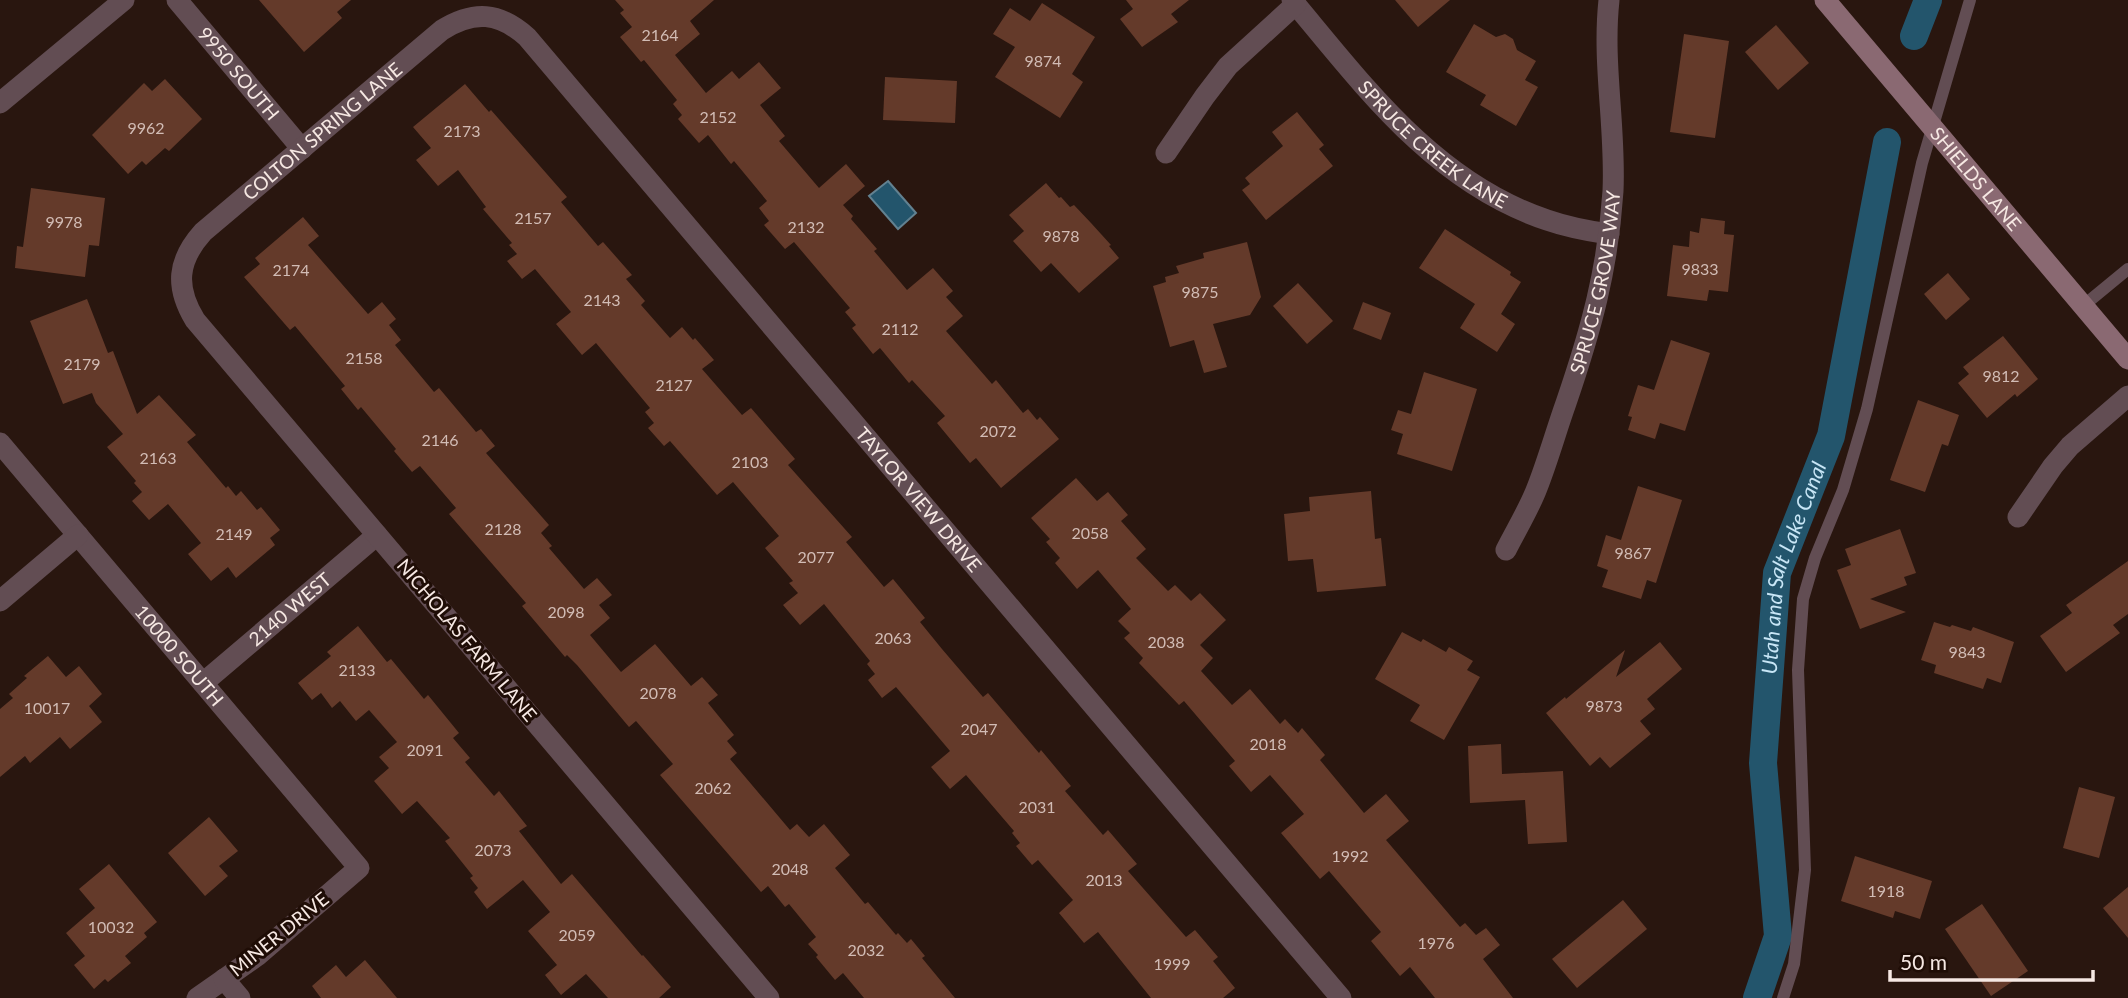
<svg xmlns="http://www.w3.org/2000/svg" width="2128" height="998" viewBox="0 0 2128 998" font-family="Lato,sans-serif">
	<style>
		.water { fill: #23556c; stroke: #628190; stroke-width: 2 }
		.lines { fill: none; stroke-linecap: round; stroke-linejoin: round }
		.canal { stroke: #23556c; stroke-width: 28 }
		.building { fill: #643a2a }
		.service { stroke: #624d53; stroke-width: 12 }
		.minor { stroke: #624d53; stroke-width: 21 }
		.tertiary { stroke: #624d53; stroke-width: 21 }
		.secondary { stroke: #8a6972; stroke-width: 21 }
		.labels { text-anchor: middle; stroke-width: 6; stroke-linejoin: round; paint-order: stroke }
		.number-label { font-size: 16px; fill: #d2bcb5 }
		.street-label { font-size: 19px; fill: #f6e8e3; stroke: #1f0d06 }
		.water-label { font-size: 21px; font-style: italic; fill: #c8e6f6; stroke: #1f0d06 }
	</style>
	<rect width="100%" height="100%" fill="#29160f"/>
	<path class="water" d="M 888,181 L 916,213 L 898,229 L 869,196 Z"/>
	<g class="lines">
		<g class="canal">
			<path d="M 1914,36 L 1928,0"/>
			<path id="s1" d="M 1757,998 L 1778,936 L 1763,763 L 1777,573 L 1831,436 L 1887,142"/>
		</g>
	</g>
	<g class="building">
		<path d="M 259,0 L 351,0 L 337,12 L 342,18 L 304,52 Z"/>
		<path d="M 615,0 L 714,0 L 690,21 L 700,34 L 675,55 L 706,93 L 732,71 L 739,79 L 759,62 L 781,88 L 760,105 L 785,136 L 779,141 L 819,188 L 846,164 L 865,186 L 843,205 L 853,216 L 851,219 L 877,249 L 874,251 L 907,290 L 933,268 L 953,291 L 946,297 L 963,316 L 946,331 L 992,384 L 996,380 L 1023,413 L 1028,409 L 1037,420 L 1040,417 L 1059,439 L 1001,488 L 976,458 L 970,463 L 937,423 L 945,416 L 912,380 L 909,383 L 880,348 L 873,354 L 852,328 L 856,325 L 845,312 L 850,308 L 794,242 L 785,249 L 764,225 L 769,221 L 759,208 L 767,201 L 734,161 L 731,164 L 708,135 L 699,143 L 678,119 L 682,115 L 673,104 L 677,100 L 644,60 L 641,62 L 620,37 L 632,27 L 620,13 L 624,10 Z"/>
		<path d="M 1126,0 L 1189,0 L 1171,14 L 1178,22 L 1142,47 L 1120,19 L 1133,9 Z"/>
		<path d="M 1395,0 L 1450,0 L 1418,27 Z"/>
		<path d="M 1042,3 L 1095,37 L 1072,74 L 1083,82 L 1060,118 L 995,77 L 1015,47 L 993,34 L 1010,8 L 1030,21 Z"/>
		<path d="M 1474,24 L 1496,37 L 1505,34 L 1513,39 L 1517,50 L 1536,61 L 1525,80 L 1538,87 L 1516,126 L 1480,105 L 1486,95 L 1446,72 Z"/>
		<path d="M 1776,25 L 1809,63 L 1778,90 L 1745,52 Z"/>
		<path d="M 1684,34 L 1729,41 L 1715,138 L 1670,132 Z"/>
		<path d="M 885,77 L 957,81 L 955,123 L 883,120 Z"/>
		<path d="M 165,79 L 202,119 L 169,151 L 165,148 L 146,165 L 142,161 L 128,174 L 92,135 L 144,83 L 152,91 Z"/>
		<path d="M 465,84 L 489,112 L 491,110 L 567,197 L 561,202 L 598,246 L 603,242 L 632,275 L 626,279 L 645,301 L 641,305 L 670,338 L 682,327 L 693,340 L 695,338 L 714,360 L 702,369 L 742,415 L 751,408 L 795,459 L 788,465 L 852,537 L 846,542 L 884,587 L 893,579 L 925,618 L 920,622 L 942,649 L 983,697 L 988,693 L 1039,753 L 1041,750 L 1071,786 L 1065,791 L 1103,835 L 1108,830 L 1137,864 L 1128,871 L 1186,937 L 1195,930 L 1218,957 L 1213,961 L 1235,988 L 1223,998 L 1151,998 L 1098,932 L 1084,943 L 1059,913 L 1073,900 L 1038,860 L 1032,865 L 1016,846 L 1020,843 L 1012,833 L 1014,831 L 966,775 L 950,789 L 931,767 L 950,751 L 896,687 L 882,698 L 868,680 L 875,674 L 867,664 L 870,661 L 824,604 L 800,625 L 783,605 L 798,593 L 789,583 L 793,581 L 765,548 L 779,536 L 733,482 L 717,495 L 670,441 L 664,446 L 648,428 L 654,423 L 645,412 L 650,408 L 596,343 L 582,355 L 556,324 L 571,312 L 535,269 L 522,279 L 507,261 L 517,254 L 509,245 L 512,243 L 483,209 L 486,207 L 458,170 L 438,186 L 416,160 L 431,148 L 413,127 Z"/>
		<path d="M 1297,112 L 1324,145 L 1319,149 L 1333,166 L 1266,220 L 1242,190 L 1250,184 L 1245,178 L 1283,146 L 1272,132 Z"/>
		<path d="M 1046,183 L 1059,198 L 1061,197 L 1070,207 L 1074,205 L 1091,223 L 1111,245 L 1109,246 L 1119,258 L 1079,293 L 1051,263 L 1041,272 L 1013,241 L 1024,231 L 1009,215 Z"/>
		<path d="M 31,188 L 105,198 L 99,246 L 89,245 L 85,277 L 15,268 L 17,246 L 23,247 Z"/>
		<path d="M 303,217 L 319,236 L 308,245 L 368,314 L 382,302 L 396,319 L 389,325 L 401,340 L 395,345 L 434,392 L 439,388 L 476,432 L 481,429 L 495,446 L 486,453 L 549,525 L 541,533 L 552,546 L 549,548 L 584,589 L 597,578 L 612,595 L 599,605 L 610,618 L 590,635 L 621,672 L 655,644 L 691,686 L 702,677 L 718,695 L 708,703 L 734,735 L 727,741 L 737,753 L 730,759 L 790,830 L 797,824 L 809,837 L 824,824 L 850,855 L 835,868 L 865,904 L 868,902 L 896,935 L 898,933 L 907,943 L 911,939 L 925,956 L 922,958 L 955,998 L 864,998 L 843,973 L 835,980 L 816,957 L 818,955 L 808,944 L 816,937 L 789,904 L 785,907 L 768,886 L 761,892 L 660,775 L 673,764 L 636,721 L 629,727 L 577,665 L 567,655 L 565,657 L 522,606 L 526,603 L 449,514 L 456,508 L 420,466 L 412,472 L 394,451 L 396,449 L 361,407 L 358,410 L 341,389 L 345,386 L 295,326 L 290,330 L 244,277 L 260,264 L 255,258 Z"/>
		<path d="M 1701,218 L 1725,221 L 1724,234 L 1734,235 L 1728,292 L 1709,290 L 1707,301 L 1667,296 L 1673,245 L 1689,247 L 1690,231 L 1699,233 Z"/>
		<path d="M 1445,229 L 1511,272 L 1510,275 L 1521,282 L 1501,314 L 1515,324 L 1497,352 L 1460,328 L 1475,304 L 1419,268 Z"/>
		<path d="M 1247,242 L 1261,297 L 1250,315 L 1213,324 L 1227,367 L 1204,373 L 1194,340 L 1170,347 L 1153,286 L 1166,282 L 1165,277 L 1179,273 L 1176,266 L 1204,258 L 1203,253 Z"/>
		<path d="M 1948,273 L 1970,299 L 1946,320 L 1924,294 Z"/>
		<path d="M 1298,283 L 1333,321 L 1307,344 L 1273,306 Z"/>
		<path d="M 87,299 L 108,353 L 113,351 L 137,414 L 159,395 L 196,435 L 187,442 L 226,488 L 228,486 L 236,496 L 241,491 L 257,510 L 261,507 L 280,530 L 270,538 L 275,545 L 236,578 L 228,567 L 211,581 L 188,554 L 201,543 L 168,504 L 149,520 L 132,501 L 142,492 L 134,483 L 136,481 L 107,447 L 123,434 L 96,403 L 92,393 L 63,404 L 30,321 Z"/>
		<path d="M 1363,302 L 1391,313 L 1381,340 L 1353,329 Z"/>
		<path d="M 2003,336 L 2038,379 L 2017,397 L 2015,394 L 1987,418 L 1958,383 L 1969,374 L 1963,367 Z"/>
		<path d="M 1671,340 L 1710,353 L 1685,431 L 1660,423 L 1655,439 L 1628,430 L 1632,417 L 1628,416 L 1638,385 L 1654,390 Z"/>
		<path d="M 1424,372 L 1477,389 L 1452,471 L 1397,454 L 1403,434 L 1391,430 L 1398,410 L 1411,414 Z"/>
		<path d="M 1918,400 L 1959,415 L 1948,446 L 1942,444 L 1925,492 L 1890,480 Z"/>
		<path d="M 1076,478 L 1097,501 L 1108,492 L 1128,515 L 1121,521 L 1146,549 L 1136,558 L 1168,591 L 1175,585 L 1191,601 L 1200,593 L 1226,620 L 1200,645 L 1213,658 L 1201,671 L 1232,705 L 1250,689 L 1280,724 L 1285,719 L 1298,733 L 1302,728 L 1325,755 L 1320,760 L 1364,813 L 1386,794 L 1409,821 L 1386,840 L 1460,927 L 1465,923 L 1476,935 L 1486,928 L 1500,945 L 1483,959 L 1513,998 L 1435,998 L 1410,967 L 1400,976 L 1371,941 L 1381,932 L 1329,871 L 1320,879 L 1281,833 L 1304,814 L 1270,775 L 1251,792 L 1229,766 L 1235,761 L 1184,701 L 1179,705 L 1139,663 L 1143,658 L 1124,638 L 1130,633 L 1118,621 L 1131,609 L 1098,570 L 1077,589 L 1055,563 L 1060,558 L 1046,542 L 1050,539 L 1031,518 Z"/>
		<path d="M 1638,486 L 1682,500 L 1656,583 L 1647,580 L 1641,599 L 1602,587 L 1608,570 L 1597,566 L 1606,535 L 1621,540 Z"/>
		<path d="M 1371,491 L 1375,539 L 1381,538 L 1386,586 L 1317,592 L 1313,559 L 1288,561 L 1284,514 L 1310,511 L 1309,497 Z"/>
		<path d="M 1900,529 L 1916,573 L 1904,577 L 1907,585 L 1870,599 L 1906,612 L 1860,629 L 1837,570 L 1851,565 L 1845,549 Z"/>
		<path d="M 2128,561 L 2128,614 L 2113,625 L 2120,633 L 2066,672 L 2040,636 L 2072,613 L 2066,605 Z"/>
		<path d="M 1934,622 L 1950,627 L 1952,625 L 1971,631 L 1973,627 L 2014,642 L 2001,683 L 1987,678 L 1983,689 L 1934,673 L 1936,665 L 1921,660 Z"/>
		<path d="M 358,626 L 387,662 L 391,659 L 424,699 L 428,695 L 459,733 L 453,738 L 470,758 L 465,762 L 494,796 L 499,791 L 527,826 L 519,831 L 561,884 L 572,874 L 642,956 L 643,955 L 671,987 L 659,998 L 608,998 L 586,974 L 561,995 L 545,975 L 557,965 L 528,931 L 550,912 L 523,880 L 487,909 L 474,892 L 478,888 L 470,878 L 473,876 L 445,841 L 450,838 L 417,801 L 402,814 L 374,781 L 389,768 L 379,757 L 397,742 L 369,710 L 356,721 L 340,701 L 332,708 L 321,693 L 312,700 L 298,683 L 331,656 L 327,652 Z"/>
		<path d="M 1402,632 L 1421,642 L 1423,639 L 1446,652 L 1449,647 L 1473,661 L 1467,670 L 1480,677 L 1444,740 L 1410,721 L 1420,705 L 1375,679 Z"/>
		<path d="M 1660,642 L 1682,669 L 1647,699 L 1655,709 L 1640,721 L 1651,734 L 1610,768 L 1600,757 L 1590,766 L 1546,713 L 1565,697 L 1566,699 L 1625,650 L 1616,677 Z"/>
		<path d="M 48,656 L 66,677 L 79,666 L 102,694 L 89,706 L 102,722 L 70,749 L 60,737 L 30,763 L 25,756 L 0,777 L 0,709 L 13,698 L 9,694 L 27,678 L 24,676 Z"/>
		<path d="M 1501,744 L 1502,774 L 1563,771 L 1567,842 L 1528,844 L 1525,800 L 1470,803 L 1468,746 Z"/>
		<path d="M 2079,787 L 2115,797 L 2099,858 L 2063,848 Z"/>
		<path d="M 209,817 L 238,851 L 219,866 L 228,876 L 205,896 L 168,853 Z"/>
		<path d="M 1855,856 L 1932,881 L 1920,919 L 1895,911 L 1893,918 L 1841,901 Z"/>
		<path d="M 109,864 L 157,922 L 144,933 L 147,937 L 125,956 L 131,963 L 108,982 L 105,979 L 94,989 L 74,965 L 85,956 L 66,933 L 95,908 L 79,889 Z"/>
		<path d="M 2128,887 L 2128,938 L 2103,908 Z"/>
		<path d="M 1623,900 L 1647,929 L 1577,988 L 1552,959 Z"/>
		<path d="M 1982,904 L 2028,971 L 1991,996 L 1945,929 Z"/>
		<path d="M 365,960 L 397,998 L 321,998 L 312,986 L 336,965 L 346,977 Z"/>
	</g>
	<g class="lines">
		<g class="service">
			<path d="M 2083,306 L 2128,269"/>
			<path d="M 1783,998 L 1794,964 L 1805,870 L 1798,670 L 1803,599 L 1815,558 L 1843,490 L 1867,409 L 1922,163 L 1970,0"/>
		</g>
		<g class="minor">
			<path id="s2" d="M 177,0 L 302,149"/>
			<path id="s3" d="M 1292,0 C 1364,86 1435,183 1547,220 C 1567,227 1588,231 1609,234"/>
			<path d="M 1166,153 L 1205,96 L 1228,66 L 1296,4"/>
			<path id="s4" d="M 0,443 L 359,868 L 257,956 L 197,998"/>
			<path d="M 2018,517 L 2053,466 L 2070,446 L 2128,396"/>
			<path id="s5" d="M 1506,550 C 1516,530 1529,509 1537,488 C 1548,460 1556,431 1566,403 C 1591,330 1608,269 1613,191 C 1616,127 1602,64 1609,0"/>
			<path d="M 0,601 L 78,535"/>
			<path id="s6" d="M 203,683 L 377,535"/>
			<path d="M 224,979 L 240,998"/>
			<path id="s7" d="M 769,998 L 195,320 C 175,287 177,261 203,232 L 442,30 C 474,10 499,12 527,37 L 1341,998"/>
		</g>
		<path class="tertiary" d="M 0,103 L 124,0"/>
		<path class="secondary" id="s8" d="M 1825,0 L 2128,359"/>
	</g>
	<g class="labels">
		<g class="number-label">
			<text x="660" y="41">2164</text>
			<text x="1043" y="67">9874</text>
			<text x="718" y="123">2152</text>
			<text x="146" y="134">9962</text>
			<text x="462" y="137">2173</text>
			<text x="533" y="224">2157</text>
			<text x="64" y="228">9978</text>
			<text x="806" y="233">2132</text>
			<text x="1061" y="242">9878</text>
			<text x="1700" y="275">9833</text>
			<text x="291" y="276">2174</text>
			<text x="1200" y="298">9875</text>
			<text x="602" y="306">2143</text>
			<text x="900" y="335">2112</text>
			<text x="364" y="364">2158</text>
			<text x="82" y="370">2179</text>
			<text x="2001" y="382">9812</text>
			<text x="674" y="391">2127</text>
			<text x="998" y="437">2072</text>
			<text x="440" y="446">2146</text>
			<text x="158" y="464">2163</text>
			<text x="750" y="468">2103</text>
			<text x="503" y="535">2128</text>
			<text x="1090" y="539">2058</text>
			<text x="234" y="540">2149</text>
			<text x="1633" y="559">9867</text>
			<text x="816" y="563">2077</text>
			<text x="566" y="618">2098</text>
			<text x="893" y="644">2063</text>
			<text x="1166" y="648">2038</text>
			<text x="1967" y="658">9843</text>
			<text x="357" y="676">2133</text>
			<text x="658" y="699">2078</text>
			<text x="1604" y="712">9873</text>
			<text x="47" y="714">10017</text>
			<text x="979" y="735">2047</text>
			<text x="1268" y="750">2018</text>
			<text x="425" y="756">2091</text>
			<text x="713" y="794">2062</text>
			<text x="1037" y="813">2031</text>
			<text x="493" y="856">2073</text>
			<text x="1350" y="862">1992</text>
			<text x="790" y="875">2048</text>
			<text x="1104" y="886">2013</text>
			<text x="1886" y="897">1918</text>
			<text x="111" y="933">10032</text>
			<text x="577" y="941">2059</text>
			<text x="1436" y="949">1976</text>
			<text x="866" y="956">2032</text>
			<text x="1172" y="970">1999</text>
		</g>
		<g class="street-label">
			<text dy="7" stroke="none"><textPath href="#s2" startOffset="96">9950 SOUTH</textPath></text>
			<text dy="7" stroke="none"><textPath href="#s7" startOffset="1141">COLTON SPRING LANE</textPath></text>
			<text dy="7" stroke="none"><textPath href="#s3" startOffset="203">SPRUCE CREEK LANE</textPath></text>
			<text dy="7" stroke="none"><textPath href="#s8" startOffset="234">SHIELDS LANE</textPath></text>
			<text dy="7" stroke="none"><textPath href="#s5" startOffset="284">SPRUCE GROVE WAY</textPath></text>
			<text dy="7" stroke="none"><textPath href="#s7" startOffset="1997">TAYLOR VIEW DRIVE</textPath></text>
			<text dy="7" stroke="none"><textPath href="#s6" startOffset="114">2140 WEST</textPath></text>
			<text transform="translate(467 640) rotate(50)" y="7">NICHOLAS FARM LANE</text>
			<text dy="7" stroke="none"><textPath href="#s4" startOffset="278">10000 SOUTH</textPath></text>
			<text transform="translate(279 934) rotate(-39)" y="7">MINER DRIVE</text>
		</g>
		<g class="water-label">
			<text dy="7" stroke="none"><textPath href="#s1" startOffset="438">Utah and Salt Lake Canal</textPath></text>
		</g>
	</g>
	<path d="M1890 970v10h203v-10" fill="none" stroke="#f6e8e3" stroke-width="3.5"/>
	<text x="1900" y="970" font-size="21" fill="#f6e8e3" stroke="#1f0d06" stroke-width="5" paint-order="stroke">50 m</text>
</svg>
